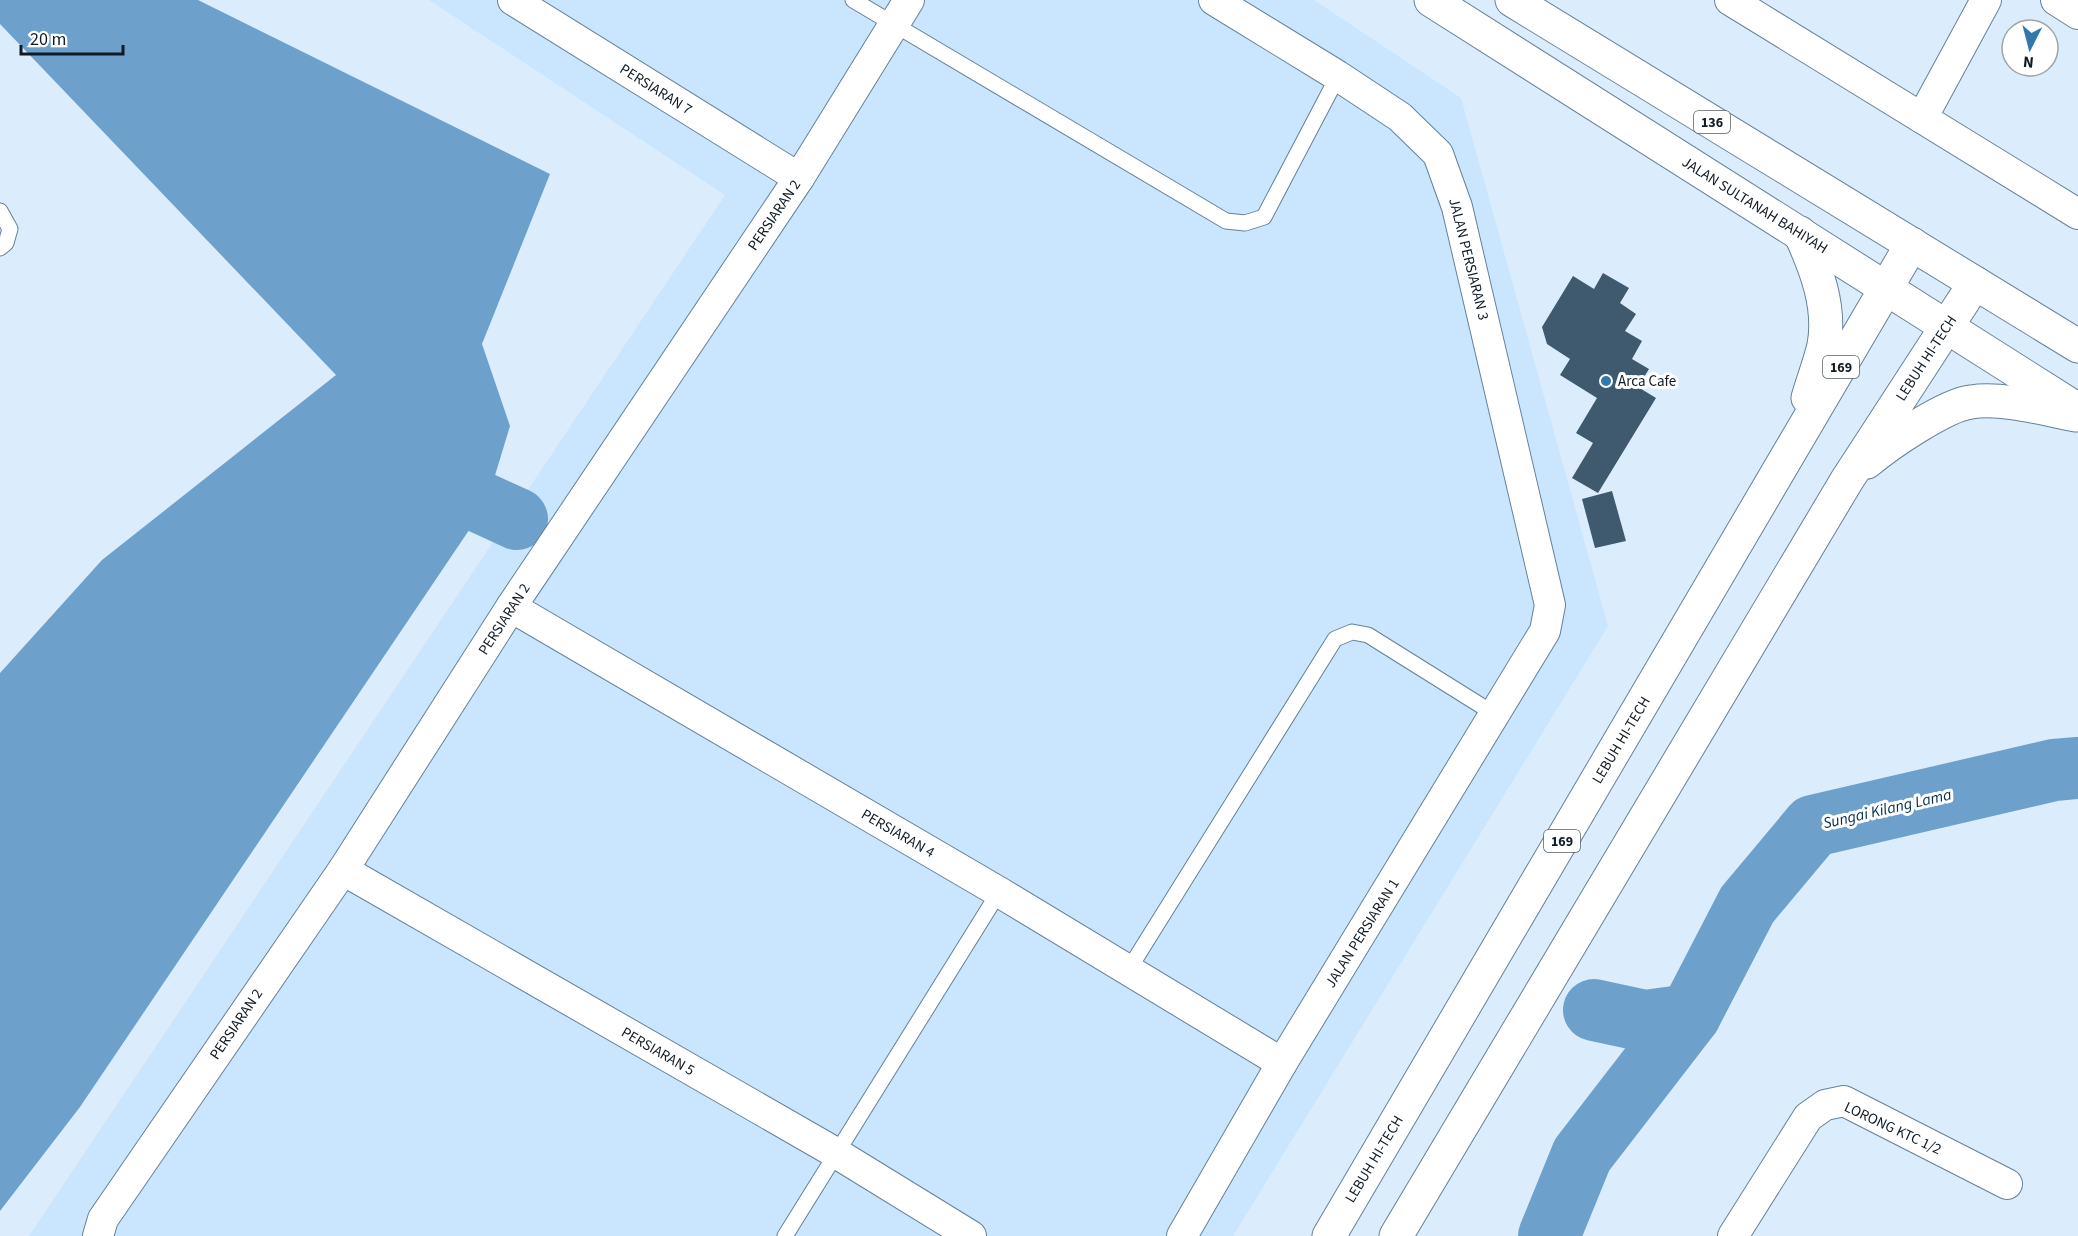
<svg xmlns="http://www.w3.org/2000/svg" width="2078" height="1236" viewBox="0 0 2078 1236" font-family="'Source Sans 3',sans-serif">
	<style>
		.built { fill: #c9e6fe }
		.water { fill: #6da1cb }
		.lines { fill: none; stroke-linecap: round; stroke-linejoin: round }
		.river { stroke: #6da1cb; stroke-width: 62 }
		.building { fill: #3f596f }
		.service-casing { stroke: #668198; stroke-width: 17 }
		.minor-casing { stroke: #668198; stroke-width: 32 }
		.primary-casing { stroke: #668198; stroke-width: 35 }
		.service { stroke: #fff; stroke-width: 15 }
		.minor { stroke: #fff; stroke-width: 30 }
		.primary { stroke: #fff; stroke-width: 33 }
		.poi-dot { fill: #3179ad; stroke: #fff; stroke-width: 2 }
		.labels { text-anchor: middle; stroke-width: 6; stroke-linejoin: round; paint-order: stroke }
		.shield { fill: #fff; stroke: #585f66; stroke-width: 1.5 }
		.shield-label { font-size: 14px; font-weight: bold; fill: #101b24 }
		.street-label { font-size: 15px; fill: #101b24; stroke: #fff }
		.poi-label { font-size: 15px; fill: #101b24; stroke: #fff; text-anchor: start }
		.water-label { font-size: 16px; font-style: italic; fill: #042f4b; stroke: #fff }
	</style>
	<rect width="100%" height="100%" fill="#dbedfc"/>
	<path class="built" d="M 429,0 L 1314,0 L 1461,98 L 1608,626 L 1233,1236 L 29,1236 L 725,195 Z"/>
	<path class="water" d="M 0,0 L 198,0 L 550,174 L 482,344 L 510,426 L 486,505 L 80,1107 L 0,1211 L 0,673 L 102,560 L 336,375 L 0,24 Z"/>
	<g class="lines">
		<g class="river">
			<path d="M 408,469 L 517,519"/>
			<path d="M 1594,1010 L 1645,1021 L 1690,1015"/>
			<path d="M 1549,1236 L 1582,1155 L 1690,1015 L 1747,905 L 1813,826 L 2054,770 L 2078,768"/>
		</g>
	</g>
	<g class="building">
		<path d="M 1603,273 L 1629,288 L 1620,303 L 1636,314 L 1625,331 L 1642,341 L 1632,359 L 1649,369 L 1638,387 L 1656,398 L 1598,493 L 1572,478 L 1593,443 L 1576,433 L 1597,398 L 1560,375 L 1570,359 L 1547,344 L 1542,327 L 1573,276 L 1594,289 Z"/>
		<path d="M 1612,491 L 1626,541 L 1595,548 L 1582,499 Z"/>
	</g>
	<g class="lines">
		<defs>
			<g id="service">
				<path d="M 853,0 L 1226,221 L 1245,223 L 1264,217 L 1338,76"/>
				<path d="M 0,211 L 10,229 L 6,243 L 0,248"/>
				<path d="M 1129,969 L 1335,639 L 1352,632 L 1368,635 L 1496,715"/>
				<path d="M 785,1236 L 999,892"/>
			</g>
			<g id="minor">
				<path d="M 513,0 L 799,178"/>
				<path d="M 1730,0 L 2078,214"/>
				<path d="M 2056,0 L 2078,14"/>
				<path d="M 1922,118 L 1986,0"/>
				<path d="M 511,607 L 999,892 L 1282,1063"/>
				<path d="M 343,870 L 836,1153 L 971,1236"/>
				<path d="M 98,1236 L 103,1219 L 343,870 L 511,607 L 799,178 L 909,0"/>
				<path d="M 1182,1236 L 1282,1063 L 1545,631 L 1550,605 L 1457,207 L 1438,154 L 1400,117 L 1338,76 L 1214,0"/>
				<path d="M 1733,1236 L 1808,1117 L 1825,1105 L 1844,1101 L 2007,1184"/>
			</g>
			<g id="primary">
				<path d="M 1431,0 L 2078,410"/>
				<path d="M 1512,0 L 2078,346"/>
				<path d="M 1800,233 C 1816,268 1831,306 1824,345 C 1820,363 1813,380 1808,398"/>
				<path d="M 1867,462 C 1887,445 1945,405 1971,402 C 2003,397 2044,409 2076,415"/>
				<path d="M 1329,1236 L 1912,244"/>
				<path d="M 1396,1236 L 1847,480 L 1975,283"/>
			</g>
		</defs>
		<use href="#service" class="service-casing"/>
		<use href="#minor" class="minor-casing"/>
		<use href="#primary" class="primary-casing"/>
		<use href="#service" class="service"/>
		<use href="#minor" class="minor"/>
		<use href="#primary" class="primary"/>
	</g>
	<circle class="poi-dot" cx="1606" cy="381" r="6"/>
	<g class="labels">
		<g class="shield">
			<rect x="1694" y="111" width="36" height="22" rx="4.5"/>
			<rect x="1823" y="356" width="36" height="22" rx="4.5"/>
			<rect x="1544" y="830" width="36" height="22" rx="4.5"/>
		</g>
		<g class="shield-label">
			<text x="1712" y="127">136</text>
			<text x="1841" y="372">169</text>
			<text x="1562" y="846">169</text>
		</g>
		<g class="street-label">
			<text transform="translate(656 89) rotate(32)" y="5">PERSIARAN 7</text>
			<text transform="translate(1755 205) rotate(32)" y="5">JALAN SULTANAH BAHIYAH</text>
			<text transform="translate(774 215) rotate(-56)" y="5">PERSIARAN 2</text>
			<text transform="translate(1469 259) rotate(76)" y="5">JALAN PERSIARAN 3</text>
			<text transform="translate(1926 358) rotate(-57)" y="5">LEBUH HI-TECH</text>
			<text transform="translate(504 619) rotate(-57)" y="5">PERSIARAN 2</text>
			<text transform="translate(1621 740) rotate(-59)" y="5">LEBUH HI-TECH</text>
			<text transform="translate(898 833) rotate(30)" y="5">PERSIARAN 4</text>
			<text transform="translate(1362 933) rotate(-58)" y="5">JALAN PERSIARAN 1</text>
			<text transform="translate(236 1024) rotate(-56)" y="5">PERSIARAN 2</text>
			<text transform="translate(658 1051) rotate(30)" y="5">PERSIARAN 5</text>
			<text transform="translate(1893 1128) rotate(25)" y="5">LORONG KTC 1/2</text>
			<text transform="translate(1374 1159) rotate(-59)" y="5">LEBUH HI-TECH</text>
		</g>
		<g class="poi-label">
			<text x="1618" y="386">Arca Cafe</text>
		</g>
		<g class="water-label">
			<text transform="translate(1887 808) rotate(-13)" y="6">Sungai Kilang Lama</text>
		</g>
	</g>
	<g transform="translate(2030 48) rotate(186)"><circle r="28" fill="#ffffff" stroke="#9fa4a7" stroke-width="1.5"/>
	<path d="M0-4.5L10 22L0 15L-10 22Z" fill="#3179ad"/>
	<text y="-9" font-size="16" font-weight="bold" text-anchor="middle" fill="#101b24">N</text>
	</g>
	<path d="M21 45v9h102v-9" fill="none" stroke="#101b24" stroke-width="3"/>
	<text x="30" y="45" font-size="18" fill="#101b24" stroke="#ffffff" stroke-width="4.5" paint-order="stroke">20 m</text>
</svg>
